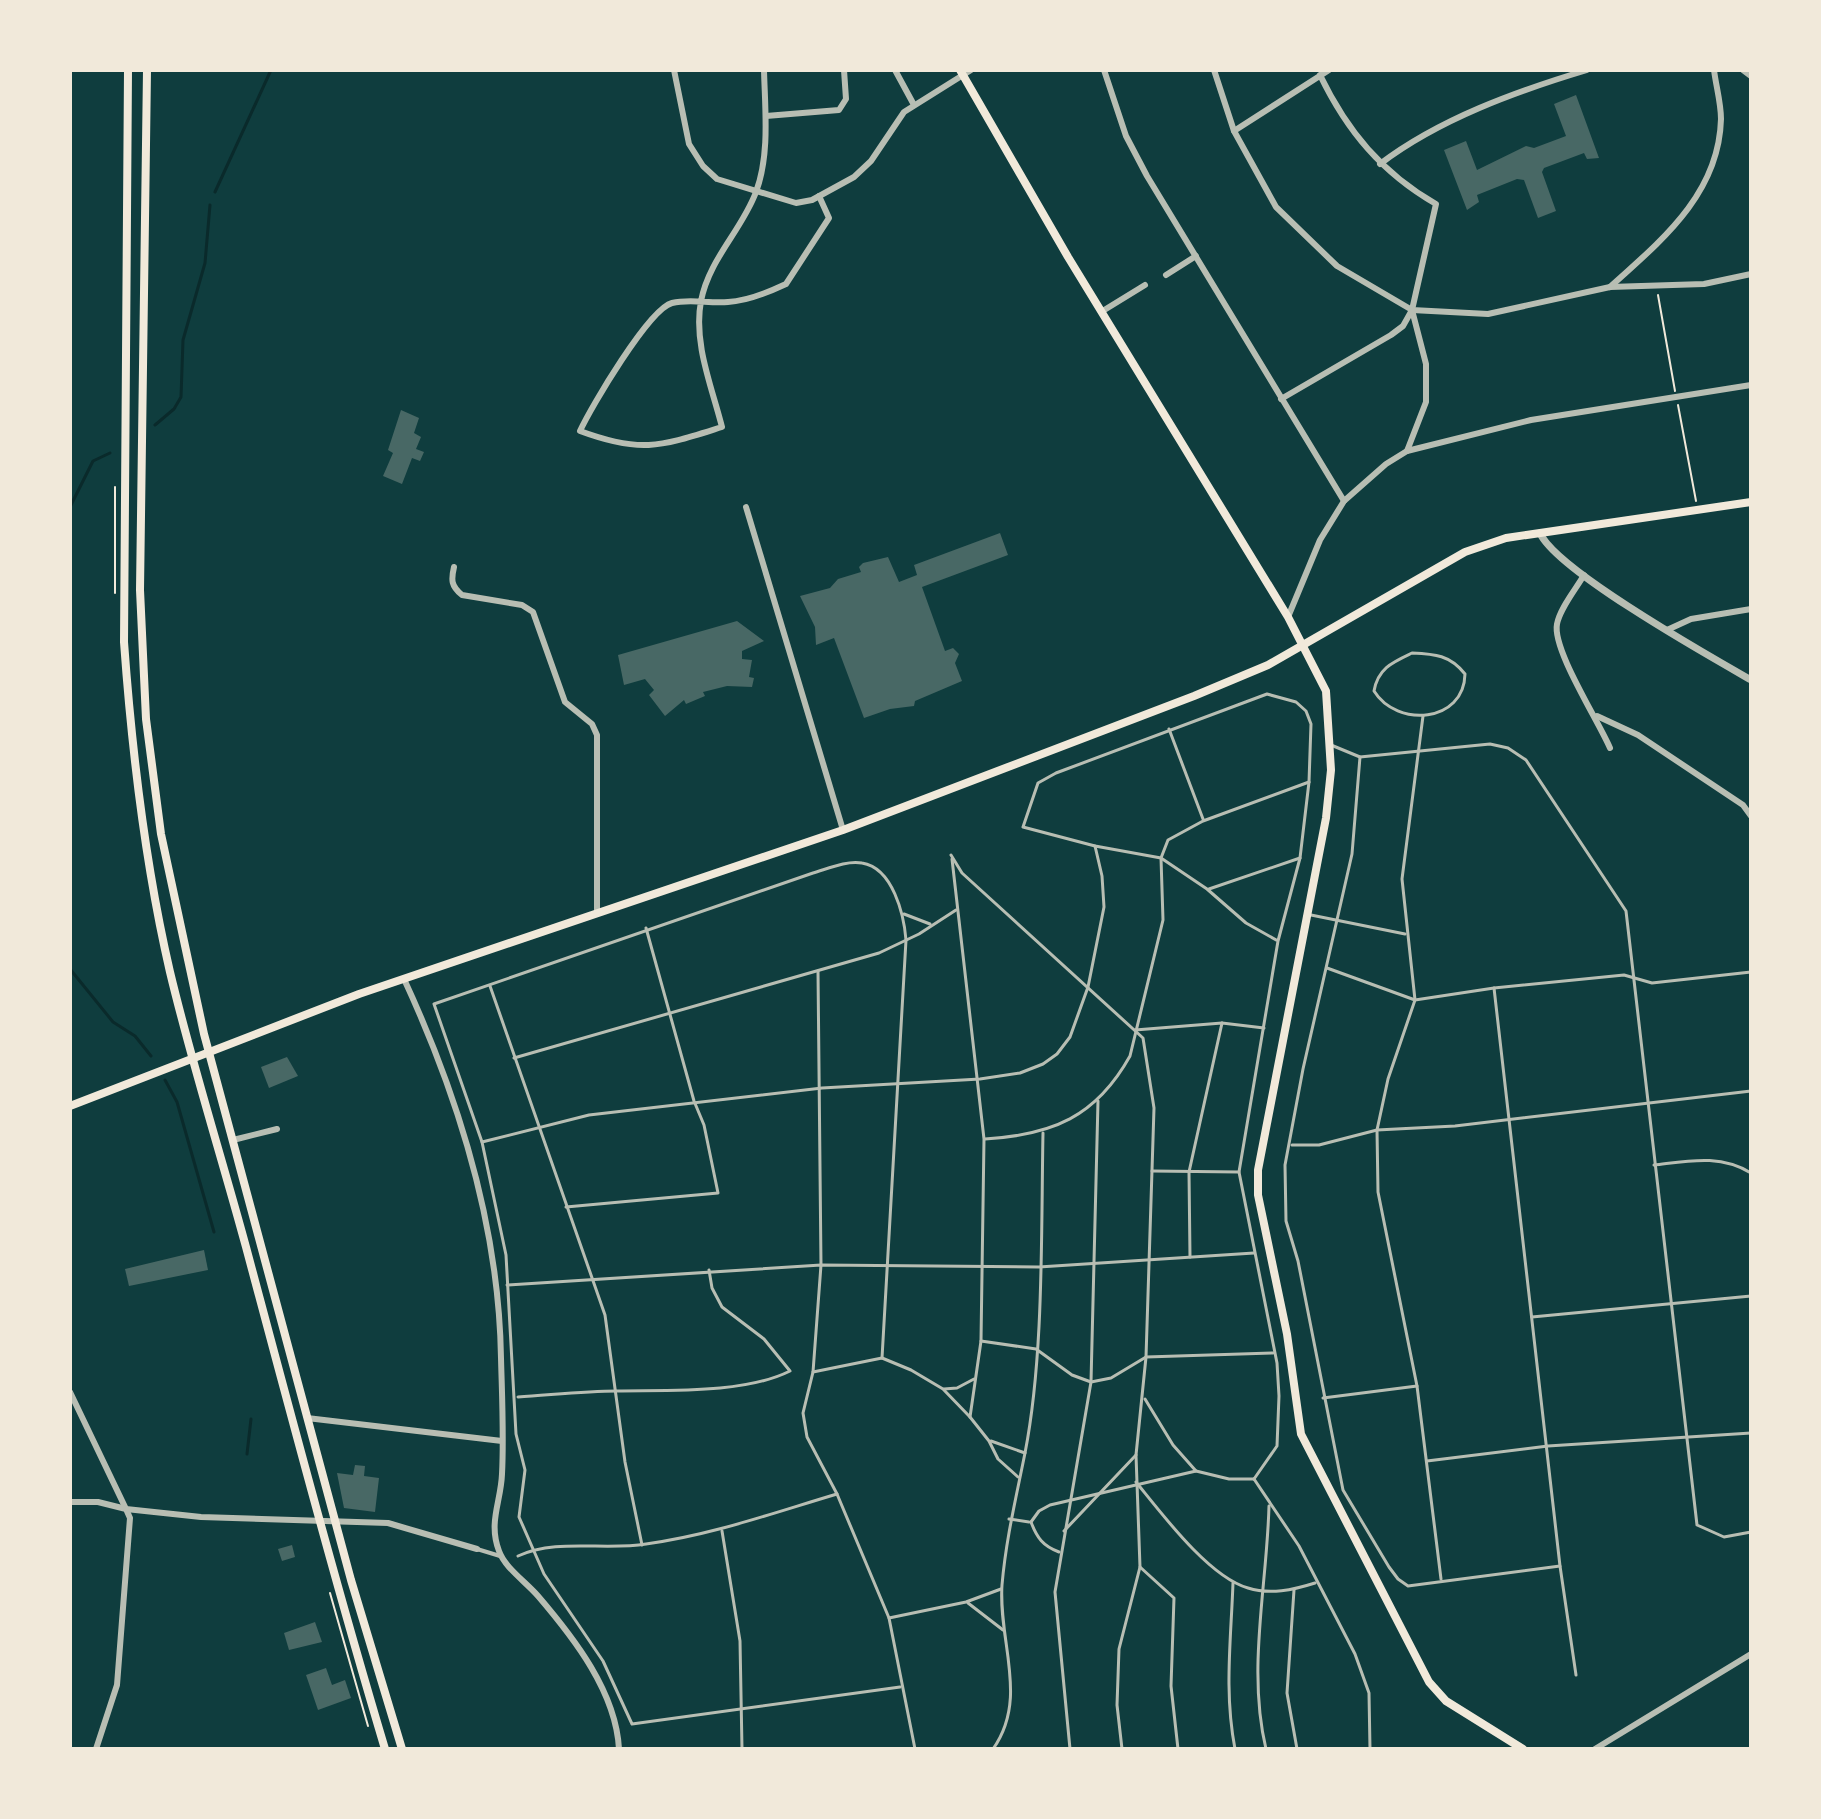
<svg xmlns="http://www.w3.org/2000/svg" width="1821" height="1819" viewBox="0 0 1821 1819" font-family="Arial,sans-serif">
	<style>
		.lines { fill: none; stroke-linecap: round; stroke-linejoin: round }
		.stream { stroke: #0a2a2b; stroke-width: 3 }
		.building { fill: #486865 }
		.path { stroke: #f1e9da; stroke-width: 2 }
		.service { stroke: #b8beb3; stroke-width: 3 }
		.pedestrian { stroke: #b8beb3; stroke-width: 4 }
		.minor { stroke: #b8beb3; stroke-width: 6 }
		.tertiary { stroke: #b8beb3; stroke-width: 7 }
		.secondary { stroke: #f1e9da; stroke-width: 8 }
	</style>
	<rect width="100%" height="100%" fill="#0f3d3e"/>
	<g class="lines">
		<g class="stream">
			<path d="M 215,192 L 271,70"/>
			<path d="M 155,425 L 174,409 L 181,397 L 183,340 L 205,263 L 210,205"/>
			<path d="M 70,507 L 93,461 L 110,453"/>
			<path d="M 70,969 L 113,1022 L 135,1036 L 151,1056"/>
			<path d="M 165,1080 L 177,1102 L 214,1232"/>
			<path d="M 247,1454 L 251,1419"/>
		</g>
	</g>
	<g class="building">
		<path d="M 1576,95 L 1599,158 L 1587,159 L 1584,153 L 1544,168 L 1542,172 L 1556,211 L 1538,218 L 1524,180 L 1517,179 L 1477,195 L 1479,202 L 1467,210 L 1444,150 L 1466,141 L 1477,170 L 1526,146 L 1534,148 L 1566,136 L 1554,104 Z"/>
		<path d="M 401,410 L 419,418 L 414,433 L 421,437 L 416,449 L 424,452 L 420,461 L 412,458 L 402,484 L 383,476 L 393,453 L 388,450 Z"/>
		<path d="M 1000,533 L 1008,555 L 922,587 L 945,651 L 953,648 L 959,654 L 955,663 L 962,681 L 915,701 L 914,706 L 890,709 L 864,718 L 834,638 L 816,645 L 815,627 L 800,596 L 830,588 L 838,579 L 861,572 L 859,567 L 863,563 L 888,557 L 899,582 L 917,575 L 914,565 Z"/>
		<path d="M 737,621 L 764,641 L 742,651 L 742,659 L 752,660 L 749,677 L 754,678 L 752,687 L 727,686 L 703,692 L 705,696 L 686,704 L 684,700 L 665,716 L 649,695 L 654,690 L 645,679 L 624,685 L 618,655 Z"/>
		<path d="M 287,1057 L 298,1076 L 269,1088 L 261,1067 Z"/>
		<path d="M 204,1250 L 208,1270 L 129,1286 L 125,1269 Z"/>
		<path d="M 355,1465 L 365,1466 L 364,1476 L 379,1478 L 375,1512 L 344,1508 L 337,1473 L 353,1475 Z"/>
		<path d="M 292,1545 L 295,1557 L 282,1561 L 278,1549 Z"/>
		<path d="M 315,1622 L 322,1642 L 289,1650 L 284,1633 Z"/>
		<path d="M 326,1668 L 332,1685 L 345,1680 L 351,1698 L 318,1710 L 306,1675 Z"/>
	</g>
	<g class="lines">
		<g class="path">
			<path d="M 1658,295 L 1675,391"/>
			<path d="M 1678,405 L 1696,501"/>
			<path d="M 115,593 L 115,487"/>
			<path d="M 330,1593 L 368,1726"/>
		</g>
		<g class="service">
			<path d="M 1412,653 C 1435,654 1450,655 1465,674 C 1464,723 1397,728 1374,691 C 1378,668 1393,662 1412,653 Z"/>
			<path d="M 1423,716 L 1402,879 L 1415,1000 L 1388,1079 L 1377,1130 L 1378,1192 L 1417,1386 L 1441,1579"/>
			<path d="M 1169,729 L 1203,819"/>
			<path d="M 1331,745 L 1360,757 L 1490,744 L 1508,748 L 1526,760 L 1626,911 L 1697,1525 L 1724,1537 L 1751,1532"/>
			<path d="M 1360,757 L 1352,854 L 1303,1069 L 1285,1165 L 1286,1221 L 1298,1261 L 1343,1490 L 1389,1567 L 1398,1579 L 1408,1586 L 1560,1566"/>
			<path d="M 951,855 L 962,873 L 1143,1038 L 1154,1108 L 1146,1357 L 1136,1455 L 1140,1567 L 1119,1649 L 1117,1705 L 1122,1749"/>
			<path d="M 952,859 L 984,1139 L 981,1341 L 970,1417"/>
			<path d="M 1209,889 L 1300,858"/>
			<path d="M 904,914 L 930,924"/>
			<path d="M 1311,915 L 1405,934"/>
			<path d="M 1327,968 L 1415,1000 L 1494,988 L 1624,975 L 1652,983 L 1751,972"/>
			<path d="M 818,971 L 821,1265 L 813,1372 L 803,1413 L 807,1437 L 837,1494 L 889,1618 L 915,1749"/>
			<path d="M 490,986 L 605,1315 L 625,1462 L 642,1545"/>
			<path d="M 1494,988 L 1560,1566 L 1576,1675"/>
			<path d="M 1135,1030 L 1222,1023 L 1264,1028"/>
			<path d="M 514,1058 L 879,953 L 919,934 L 956,910"/>
			<path d="M 985,1139 C 1052,1135 1096,1117 1130,1056 L 1163,920 L 1161,858 L 1168,840 L 1203,821 L 1309,782"/>
			<path d="M 482,1142 L 589,1115 L 822,1088 L 980,1079 L 1020,1073 L 1043,1064 L 1057,1054 L 1070,1037 L 1088,987 L 1104,907 L 1102,876 L 1095,846"/>
			<path d="M 1292,1145 L 1319,1145 L 1377,1130 L 1455,1126 L 1751,1091"/>
			<path d="M 1654,1165 C 1689,1161 1720,1154 1751,1173"/>
			<path d="M 1152,1171 L 1239,1172"/>
			<path d="M 566,1207 L 718,1193 L 704,1125 L 694,1101 L 646,928"/>
			<path d="M 1190,1257 L 1189,1172 L 1222,1023"/>
			<path d="M 507,1285 L 821,1265 L 1039,1267 L 1254,1253"/>
			<path d="M 1532,1317 L 1751,1296"/>
			<path d="M 981,1341 L 1036,1349 L 1072,1375 L 1091,1382 L 1111,1378 L 1146,1357 L 1273,1353"/>
			<path d="M 882,1358 L 906,940 C 904,915 893,868 862,863 C 847,860 827,869 813,873 L 434,1004 L 482,1142 L 506,1255 L 516,1434 L 525,1470 L 519,1517 L 544,1574 L 603,1661 L 632,1724 L 900,1687"/>
			<path d="M 813,1372 L 882,1358 L 911,1370 L 943,1389 L 970,1417 L 989,1441 L 998,1459 L 1018,1477"/>
			<path d="M 944,1389 L 957,1388 L 974,1379"/>
			<path d="M 518,1397 C 551,1395 584,1391 617,1391 C 668,1390 744,1394 790,1371 L 764,1339 L 722,1307 L 712,1288 L 709,1270"/>
			<path d="M 1323,1398 L 1417,1386"/>
			<path d="M 1145,1399 L 1173,1445 L 1196,1471"/>
			<path d="M 991,1441 L 1025,1453"/>
			<path d="M 1427,1461 L 1548,1446 L 1751,1433"/>
			<path d="M 1254,1479 L 1277,1446 L 1279,1396 L 1277,1363 L 1239,1172 L 1278,941 L 1300,858 L 1309,782 L 1311,724 L 1306,711 L 1296,702 L 1267,694 L 1056,773 L 1038,783 L 1023,827 L 1095,846 L 1161,858 L 1207,889 L 1246,923 L 1278,941"/>
			<path d="M 1254,1479 L 1299,1546 L 1355,1654 L 1369,1693 L 1370,1749"/>
			<path d="M 1136,1482 C 1162,1514 1209,1577 1248,1588 C 1270,1595 1293,1590 1315,1583"/>
			<path d="M 1009,1519 L 1029,1522"/>
			<path d="M 1031,1522 L 1039,1511 L 1050,1505 L 1196,1471 L 1229,1479 L 1254,1479"/>
			<path d="M 1031,1522 C 1037,1538 1043,1546 1059,1552"/>
			<path d="M 722,1531 L 740,1641 L 742,1749"/>
			<path d="M 1064,1531 L 1136,1455"/>
			<path d="M 518,1556 C 557,1538 604,1551 646,1544 C 712,1535 773,1513 837,1494"/>
			<path d="M 1140,1567 L 1174,1598 L 1171,1686 L 1178,1749"/>
			<path d="M 1233,1583 C 1231,1640 1224,1692 1235,1749"/>
			<path d="M 1294,1590 L 1287,1693 L 1297,1749"/>
			<path d="M 968,1603 L 1003,1630"/>
			<path d="M 889,1618 L 966,1602 L 1001,1589"/>
			<path d="M 993,1749 C 1029,1698 998,1642 1002,1585 C 1006,1539 1016,1498 1025,1453 C 1044,1356 1041,1233 1043,1133"/>
			<path d="M 1070,1749 L 1055,1592 L 1091,1382 L 1098,1101"/>
			<path d="M 1266,1749 C 1247,1670 1267,1586 1269,1506"/>
		</g>
		<path class="pedestrian" d="M 477,1549 L 500,1556"/>
		<g class="minor">
			<path d="M 674,70 L 689,144 L 703,166 L 717,179 L 796,203 L 812,200 L 854,177 L 871,161 L 904,112 L 971,70"/>
			<path d="M 764,70 C 765,110 770,154 756,192 C 742,230 709,259 701,301 C 693,343 712,387 722,427 C 661,446 642,454 580,431 C 591,407 649,309 672,303 C 691,298 709,304 728,302 C 747,301 769,292 786,284 L 829,218 L 819,196"/>
			<path d="M 895,70 L 914,105"/>
			<path d="M 1104,70 L 1126,136 L 1147,176 L 1344,501"/>
			<path d="M 1214,70 L 1234,131 L 1276,207 L 1337,266 L 1412,310 L 1488,314 L 1610,287 L 1704,284 L 1751,274"/>
			<path d="M 1743,70 L 1751,76"/>
			<path d="M 1320,75 C 1347,131 1382,173 1436,204 L 1412,310 L 1426,364 L 1426,402 L 1407,451"/>
			<path d="M 766,116 L 839,110 L 846,99 L 844,70"/>
			<path d="M 1234,131 L 1329,70"/>
			<path d="M 1380,164 C 1439,119 1517,91 1587,70"/>
			<path d="M 1166,275 L 1196,256"/>
			<path d="M 1610,287 C 1662,240 1719,194 1721,119 C 1721,103 1716,86 1714,70"/>
			<path d="M 1101,312 L 1145,285"/>
			<path d="M 1281,399 L 1391,335 L 1403,326 L 1412,310"/>
			<path d="M 746,507 L 843,830"/>
			<path d="M 454,567 C 451,580 451,586 462,595 L 522,605 L 533,612 L 565,702 L 592,724 L 597,735 L 597,912"/>
			<path d="M 1584,575 C 1576,589 1560,608 1557,624 C 1552,649 1598,720 1610,748"/>
			<path d="M 1288,617 L 1320,540 L 1344,501 L 1386,464 L 1407,451 L 1531,420 L 1751,385"/>
			<path d="M 1667,630 L 1691,619 L 1751,609"/>
			<path d="M 1597,716 L 1638,735 L 1743,805 L 1751,816"/>
			<path d="M 404,979 C 459,1098 499,1226 501,1358 C 502,1396 504,1436 502,1474 C 501,1502 488,1522 499,1551 C 505,1568 526,1582 538,1596 C 574,1638 616,1692 619,1749"/>
			<path d="M 233,1140 L 277,1129"/>
			<path d="M 70,1392 L 126,1509 L 201,1517 L 388,1523 L 477,1549"/>
			<path d="M 307,1418 L 502,1441"/>
			<path d="M 70,1502 L 98,1502 L 126,1509 L 130,1518 L 117,1685 L 96,1749"/>
			<path d="M 1595,1749 L 1751,1654"/>
		</g>
		<path class="tertiary" d="M 1540,533 C 1556,570 1709,656 1751,680"/>
		<g class="secondary">
			<path d="M 128,70 L 124,642 C 132,753 145,864 170,972 C 192,1064 221,1155 246,1247 C 291,1415 335,1582 385,1749"/>
			<path d="M 147,70 L 140,590 L 146,719 L 161,834 L 204,1034 L 351,1580 L 402,1749"/>
			<path d="M 960,70 L 1068,257 L 1288,617 L 1326,691 L 1331,770 L 1326,818 L 1258,1170 L 1258,1195 L 1287,1334 L 1301,1434 L 1429,1682 L 1446,1701 L 1523,1749"/>
			<path d="M 70,1106 L 359,994 L 843,830 L 1194,696 L 1268,665 L 1465,552 L 1506,538 L 1751,502"/>
		</g>
	</g>
	<rect width="1821" height="1819" fill="none" stroke="#f1e9da" stroke-width="144"/>
</svg>
